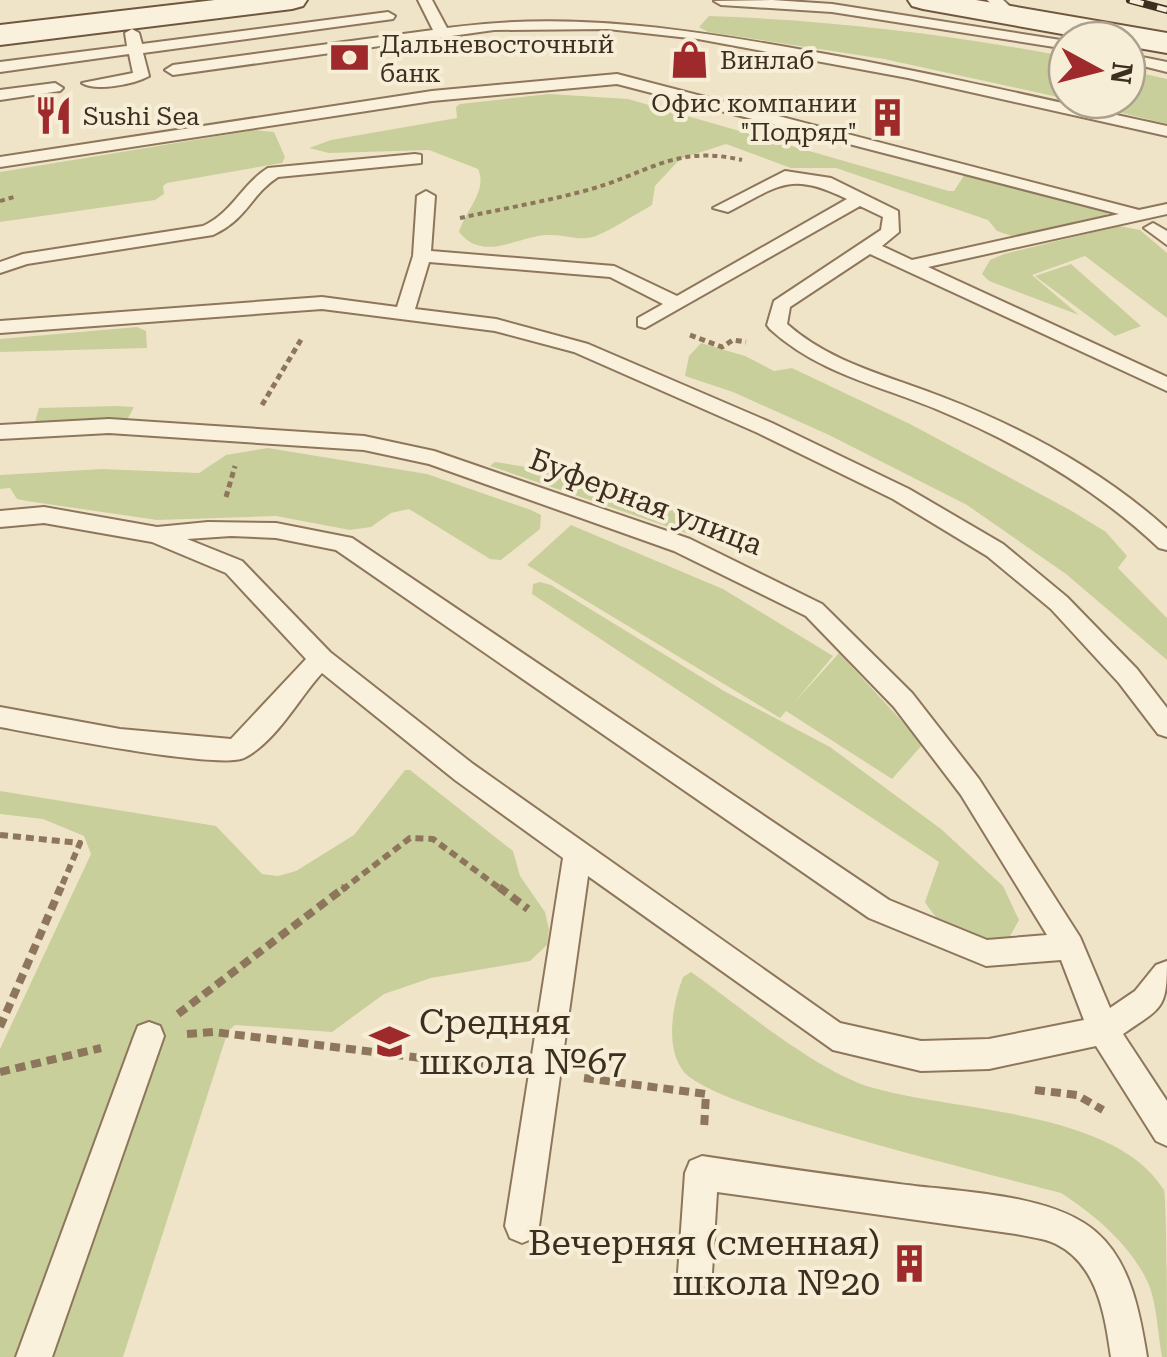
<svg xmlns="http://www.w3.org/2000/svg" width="1167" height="1357" viewBox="0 0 1167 1357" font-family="'Roboto Serif',serif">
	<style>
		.green { fill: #c9cf9b }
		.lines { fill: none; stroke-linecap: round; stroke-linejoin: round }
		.service-casing { stroke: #8d765c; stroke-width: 4 }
		.secondary-casing { stroke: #6f573f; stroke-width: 4 }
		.path-far3 { stroke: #8d765c; stroke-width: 4; stroke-dasharray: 5 4; stroke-linecap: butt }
		.path-far2 { stroke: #8d765c; stroke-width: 5; stroke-dasharray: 6 4; stroke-linecap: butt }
		.path-far1 { stroke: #8d765c; stroke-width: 6; stroke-dasharray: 8 5; stroke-linecap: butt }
		.path { stroke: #8d765c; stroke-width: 8; stroke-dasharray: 10 6; stroke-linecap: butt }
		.service { fill: #faf1dc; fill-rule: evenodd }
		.secondary { fill: #faf1dc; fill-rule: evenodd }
		.rail-casing { stroke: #3d2e20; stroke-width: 8 }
		.rail { stroke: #f7eed8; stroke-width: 5; stroke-dasharray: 14; stroke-linecap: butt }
		.labels { text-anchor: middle; stroke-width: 8; stroke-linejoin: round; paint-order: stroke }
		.far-poi-label { font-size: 25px; fill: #3d2e20; stroke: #f7eed8; text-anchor: start }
		.street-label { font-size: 30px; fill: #3d2e20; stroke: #f7eed8 }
		.near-poi-label { font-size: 35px; fill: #3d2e20; stroke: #f7eed8; text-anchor: start }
	</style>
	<rect width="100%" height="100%" fill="#f0e4c8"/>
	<g class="green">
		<path d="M 709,16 C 829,20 950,34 1067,57 L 1067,99 L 884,59 L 708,32 L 699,27 Z"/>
		<path d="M 1127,70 L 1167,79 L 1167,124 L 1069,100 L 1127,100 Z"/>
		<path d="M 549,94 L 628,99 L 949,191 L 954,191 L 965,174 L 1108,212 L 1106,216 L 1012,236 L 997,231 L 988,220 L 836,168 L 791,168 L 726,144 L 680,159 L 655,186 L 652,205 C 634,215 615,228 596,236 C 579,242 565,234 548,235 C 517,236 484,263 459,232 C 465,211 488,191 478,169 L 429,150 L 329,153 L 309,148 L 331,140 L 457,118 L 456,107 L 460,104 Z"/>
		<path d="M 255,130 L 274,132 L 285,157 L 282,163 L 167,183 L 163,186 L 164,194 L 155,200 L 0,222 L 0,172 Z"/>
		<path d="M 1119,226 L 1140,230 L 1167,253 L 1167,318 L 1085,256 L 1032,275 L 1079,315 L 989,281 L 982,274 L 990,260 L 1004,254 Z"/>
		<path d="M 1071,264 L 1141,326 L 1115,336 L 1035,276 Z"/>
		<path d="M 137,327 L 146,331 L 147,348 L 0,352 L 0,339 Z"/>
		<path d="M 701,343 L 745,356 L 774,371 L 792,368 L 910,424 L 1070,510 L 1106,532 L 1127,556 L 1118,568 L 1167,618 L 1167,660 L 1066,574 L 967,505 L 829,435 L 733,392 L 685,376 L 689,356 Z"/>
		<path d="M 117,406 L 134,407 L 127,420 L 35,422 L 39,408 Z"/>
		<path d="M 268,448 L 427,474 L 531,510 L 541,515 L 540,529 L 501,560 L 490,559 L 409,509 L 391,513 L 371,527 L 350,530 L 276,516 L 157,520 L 27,501 L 17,499 L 10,488 L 0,489 L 0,475 L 102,469 L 199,473 L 226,455 Z"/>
		<path d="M 495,462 C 566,472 640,488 702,526 L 704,531 L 701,535 L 689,534 L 490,466 Z"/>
		<path d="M 571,525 L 723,589 L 833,656 L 794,703 L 839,653 L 923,744 L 892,779 L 786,711 L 780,718 L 527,565 Z"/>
		<path d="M 540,582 L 551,585 L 724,691 L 830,747 L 941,829 L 1003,886 L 1019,920 L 1007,942 C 971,946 944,933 925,902 L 939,862 L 532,594 L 533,584 Z"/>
		<path d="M 405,770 L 410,770 L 513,851 L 520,876 L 545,912 L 549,929 L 547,945 L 530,961 L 431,978 L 384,994 L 332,1032 L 235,1025 L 228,1031 L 123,1357 L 0,1357 L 0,1049 L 91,854 L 84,836 L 43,819 L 0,814 L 0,791 L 216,826 L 262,874 L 278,876 L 296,871 L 354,835 Z"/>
		<path d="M 691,972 C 741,1007 813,1069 870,1087 C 953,1112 1114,1109 1164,1190 C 1167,1206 1167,1330 1167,1357 L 1162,1357 C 1158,1335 1157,1306 1149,1285 C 1132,1246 1095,1215 1061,1193 C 998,1176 714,1109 684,1072 C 664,1047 673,1003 683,977 Z"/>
	</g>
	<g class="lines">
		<defs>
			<g id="service">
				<path d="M 418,0 L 432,0 L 447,28 C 571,11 687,29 809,51 C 929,72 1048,100 1167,126 L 1167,136 L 908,78 L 698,39 L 608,29 L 494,30 L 173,75 L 165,70 L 173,65 L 433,30 Z"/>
				<path d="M 772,0 L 832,4 L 1067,41 L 1067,49 L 832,12 L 721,5 L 714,1 Z"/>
				<path d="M 987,0 L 1003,0 L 1017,13 L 1005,16 Z"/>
				<path d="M 388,12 L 395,16 L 393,19 L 143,53 L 149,76 C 135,84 96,92 82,83 L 133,73 L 129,54 L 0,72 L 0,62 L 127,46 L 125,33 L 132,29 L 139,33 L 142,44 Z"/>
				<path d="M 1127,54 L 1167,62 L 1167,72 L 1127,62 Z"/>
				<path d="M 617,74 L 1139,210 L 1167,204 L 1167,214 L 928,267 L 1167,377 L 1167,391 L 870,254 L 790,307 L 787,324 C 832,364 890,376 945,398 C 1025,429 1103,471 1167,529 L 1167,550 L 1159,548 C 1094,487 1018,443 936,409 C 878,385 818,373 770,329 L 767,325 L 774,301 L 881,230 L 883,217 L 860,206 L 645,328 L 638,326 L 638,318 L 663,304 L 610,277 L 429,262 L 415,309 L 496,319 L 588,344 L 772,423 L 909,489 L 1003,544 L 1067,597 L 1137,669 L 1167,708 L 1167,737 L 1158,734 L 1119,683 L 1051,609 L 987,556 L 893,499 L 758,433 L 574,352 L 495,331 L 322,309 L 0,333 L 0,321 L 322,297 L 397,307 L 413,256 L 417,196 L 426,191 L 435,196 L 431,251 L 614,266 L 677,296 L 847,199 C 790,171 780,185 728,212 L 713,208 L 785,171 L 831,178 L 898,211 L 899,232 L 882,246 L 912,260 L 1119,214 L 617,84 L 432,101 L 0,167 L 0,157 L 432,91 Z"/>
				<path d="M 55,83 L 63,88 L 60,91 L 0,100 L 0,90 Z"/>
				<path d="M 415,154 L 421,155 L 421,163 L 278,177 C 250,195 249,218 213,235 L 27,264 L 0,273 L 0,262 L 23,254 L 203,226 C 233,212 241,185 268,168 Z"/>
				<path d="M 1153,223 L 1167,231 L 1167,245 L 1144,228 Z"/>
				<path d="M 109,419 L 364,436 L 434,451 L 690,539 L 822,604 L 912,693 L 979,779 L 1080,937 L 1110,1008 L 1135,991 L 1156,965 L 1167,961 C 1167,1010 1162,1007 1123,1034 L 1167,1101 L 1167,1146 L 1156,1141 L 1096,1046 L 989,1069 L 921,1071 L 833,1050 L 588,876 L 539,1226 L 534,1238 L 522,1243 L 510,1238 L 505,1226 L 563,858 L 455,780 L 322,673 C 298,699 277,741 244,758 C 218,770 38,734 0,727 L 0,707 L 120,729 L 231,739 L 306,659 L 226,573 L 152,542 L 44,523 L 0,527 L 0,511 L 44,507 L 157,527 L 208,522 L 276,523 L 352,538 L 889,900 L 987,940 L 1047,935 L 961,795 L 894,707 L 806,616 L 674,551 L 429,464 L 364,450 L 109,433 L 0,439 L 0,425 ZM 231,536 L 276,538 L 336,550 L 869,918 L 986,966 L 1061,960 L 1084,1020 L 989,1039 L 921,1041 L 840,1023 L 473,764 L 330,652 L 242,561 L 187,539 Z"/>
				<path d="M 149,1022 L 160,1026 L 164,1036 L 52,1357 L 16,1357 L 134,1036 L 138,1026 Z"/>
				<path d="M 702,1156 C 768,1166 833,1175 899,1184 C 956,1192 1052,1193 1096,1232 C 1131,1262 1140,1314 1147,1357 L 1111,1357 C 1105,1316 1098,1265 1056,1244 C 1044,1238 1029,1237 1016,1234 L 717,1192 L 712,1273 L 707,1285 L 695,1290 L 683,1285 L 678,1273 L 685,1173 L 690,1161 Z"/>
			</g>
			<g id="secondary">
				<path d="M 215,0 L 307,0 L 303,6 L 292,9 L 0,45 L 0,25 Z"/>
				<path d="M 908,0 L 976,0 L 1167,33 L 1167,53 L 1127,46 L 1127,40 L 1096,40 L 923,9 L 912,6 Z"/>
			</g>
		</defs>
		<use href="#service" class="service-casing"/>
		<use href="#secondary" class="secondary-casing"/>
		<g class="path-far3">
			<path d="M 0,201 L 17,196"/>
			<path d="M 460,218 C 501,209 543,202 584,191 C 646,175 674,144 742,160"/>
		</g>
		<g class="path-far2">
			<path d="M 690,335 L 722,347 L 733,340 L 746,342"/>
			<path d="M 262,405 L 302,338"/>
			<path d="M 226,497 L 235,466"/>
		</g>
		<g class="path-far1">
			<path d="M 0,835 L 80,843 L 60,890"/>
			<path d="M 342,890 L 410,838 L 433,839 L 502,890"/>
		</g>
		<g class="path">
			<path d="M 499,887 L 528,909"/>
			<path d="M 178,1014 L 345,887"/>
			<path d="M 0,1027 L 61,887"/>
			<path d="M 187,1034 L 214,1032 L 502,1068"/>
			<path d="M 0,1072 L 101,1048"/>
			<path d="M 584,1078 L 706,1094 L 704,1129"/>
			<path d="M 1035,1090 L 1077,1095 L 1103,1110"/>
		</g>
		<use href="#service" class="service"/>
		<use href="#secondary" class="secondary"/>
		<defs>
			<path id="rail" d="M 1130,0 L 1167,10"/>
		</defs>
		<use href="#rail" class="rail-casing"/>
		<use href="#rail" class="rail"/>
	</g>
	<defs>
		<symbol id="bank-bare" viewBox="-9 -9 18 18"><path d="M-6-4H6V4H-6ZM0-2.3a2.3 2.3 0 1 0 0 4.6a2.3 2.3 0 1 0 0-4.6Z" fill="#9e2a2b" stroke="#f7eed8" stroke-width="2.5" paint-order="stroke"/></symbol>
		<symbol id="shop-bare" viewBox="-9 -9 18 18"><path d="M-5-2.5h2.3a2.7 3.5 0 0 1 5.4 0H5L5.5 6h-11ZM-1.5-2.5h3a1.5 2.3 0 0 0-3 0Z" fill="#9e2a2b" stroke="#f7eed8" stroke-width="2.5" paint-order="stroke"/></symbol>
		<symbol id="restaurant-bare" viewBox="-9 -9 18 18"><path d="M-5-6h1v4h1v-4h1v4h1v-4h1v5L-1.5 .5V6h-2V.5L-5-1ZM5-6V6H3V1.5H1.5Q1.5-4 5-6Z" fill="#9e2a2b" stroke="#f7eed8" stroke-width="2.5" paint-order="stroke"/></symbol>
		<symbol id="building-bare" viewBox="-9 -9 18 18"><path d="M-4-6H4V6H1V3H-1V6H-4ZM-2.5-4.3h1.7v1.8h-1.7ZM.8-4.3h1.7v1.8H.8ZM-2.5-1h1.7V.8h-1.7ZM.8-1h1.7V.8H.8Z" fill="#9e2a2b" stroke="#f7eed8" stroke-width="2.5" paint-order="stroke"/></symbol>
		<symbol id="school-bare" viewBox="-9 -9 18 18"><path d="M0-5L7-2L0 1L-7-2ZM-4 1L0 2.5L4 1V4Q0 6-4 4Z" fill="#9e2a2b" stroke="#f7eed8" stroke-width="2.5" paint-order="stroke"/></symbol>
	</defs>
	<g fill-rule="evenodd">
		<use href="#bank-bare" x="322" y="30" width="55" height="55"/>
		<use href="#shop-bare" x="662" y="32" width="55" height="55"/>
		<use href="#restaurant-bare" x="26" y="88" width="55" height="55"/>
		<use href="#building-bare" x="860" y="90" width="55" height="55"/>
		<use href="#school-bare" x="362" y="1014" width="55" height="55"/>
		<use href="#building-bare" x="882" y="1236" width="55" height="55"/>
	</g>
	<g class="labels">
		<g class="far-poi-label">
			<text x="380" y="53">Дальневосточный<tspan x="380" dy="29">банк</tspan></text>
			<text x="720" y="69">Винлаб</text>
			<text x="857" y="112" text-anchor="end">Офис компании<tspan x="857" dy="29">"Подряд"</tspan></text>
			<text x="83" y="125">Sushi Sea</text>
		</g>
		<g class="street-label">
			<text transform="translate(646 502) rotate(21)" y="10">Буферная улица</text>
		</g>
		<g class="near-poi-label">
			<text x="419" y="1034">Средняя<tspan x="419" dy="40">школа №67</tspan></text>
			<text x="880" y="1255" text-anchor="end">Вечерняя (сменная)<tspan x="880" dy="40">школа №20</tspan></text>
		</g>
	</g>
	<g transform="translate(1097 70) rotate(97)"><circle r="48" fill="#f7eed8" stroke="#ada18e" stroke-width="2.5"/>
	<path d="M0-8L18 38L0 25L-18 38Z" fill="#9e2a2b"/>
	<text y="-15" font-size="28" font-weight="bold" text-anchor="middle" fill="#3d2e20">N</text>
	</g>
</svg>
